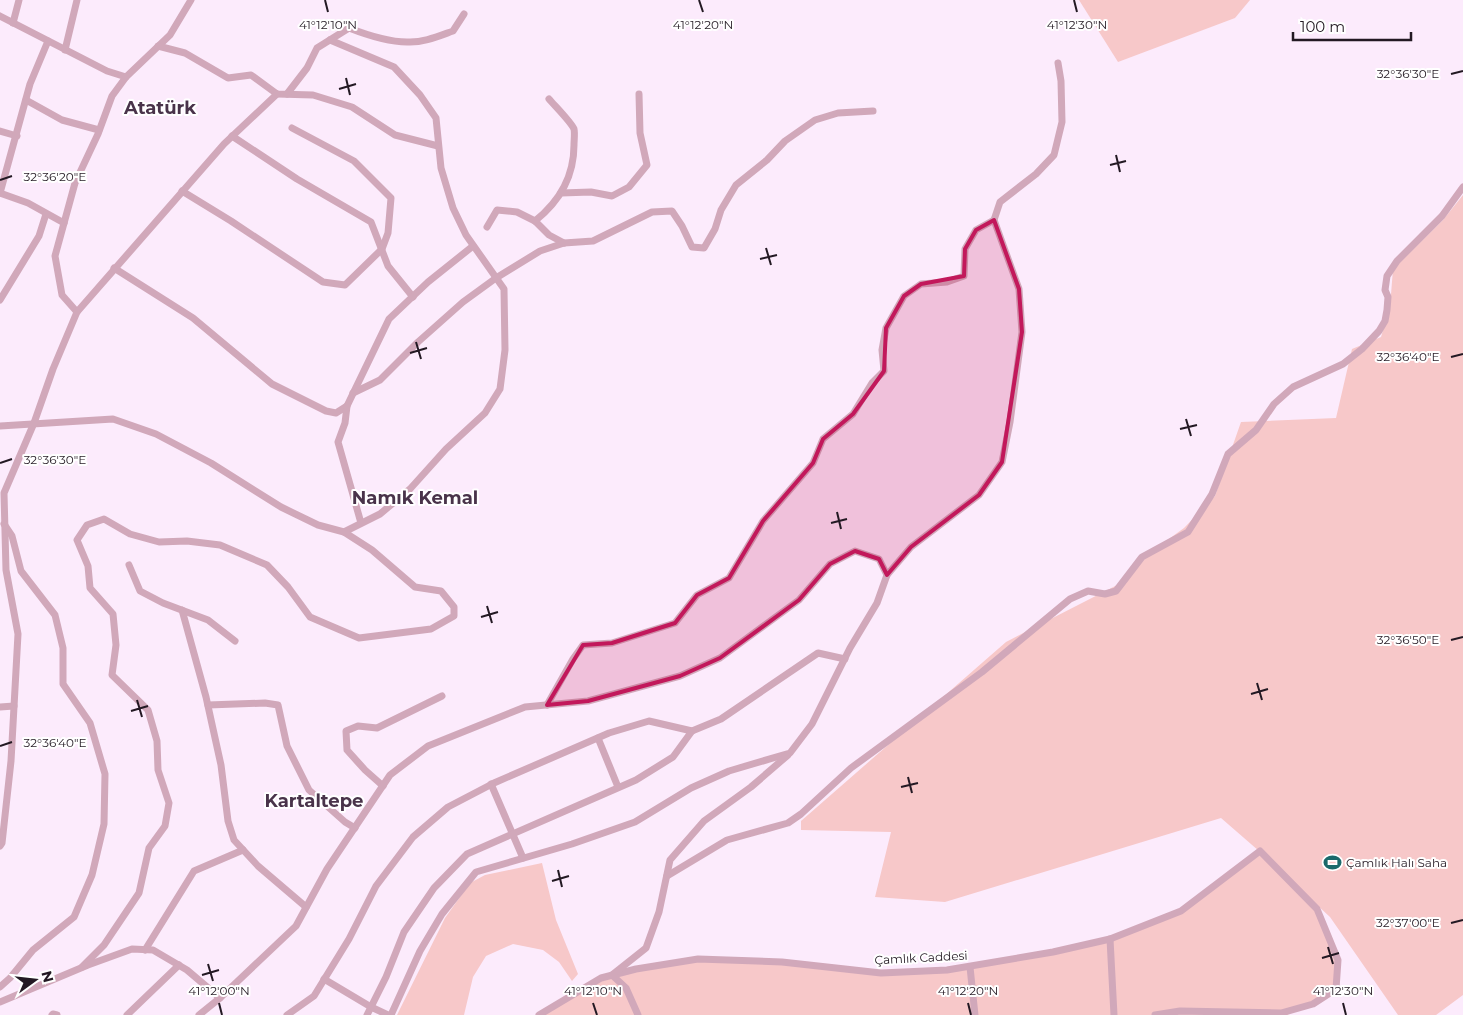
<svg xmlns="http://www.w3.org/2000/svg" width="1463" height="1015" viewBox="0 0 1463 1015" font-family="Montserrat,sans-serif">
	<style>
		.green { fill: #f7c8c9 }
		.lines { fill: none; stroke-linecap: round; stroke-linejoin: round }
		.street { stroke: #d1a8ba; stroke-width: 7 }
		.marked { fill: #c2185b; fill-opacity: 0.2; stroke: #c2185b; stroke-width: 4; stroke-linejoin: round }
		.ticks { fill: none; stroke: #231923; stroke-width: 2 }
		.labels { text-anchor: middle; stroke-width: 4; stroke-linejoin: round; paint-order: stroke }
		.poi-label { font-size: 12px; fill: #231923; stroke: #fff; text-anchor: start }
		.street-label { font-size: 12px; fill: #231923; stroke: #fff }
		.district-label { font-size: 18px; font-weight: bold; fill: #49334a; stroke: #fff }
		.ticks-label { font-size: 12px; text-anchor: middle; fill: #231923; stroke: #fff; stroke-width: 4; stroke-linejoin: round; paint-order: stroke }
	</style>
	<rect width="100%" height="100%" fill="#fcebfc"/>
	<g class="green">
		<path d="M 1079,0 L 1250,0 L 1235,18 L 1118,62 Z"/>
		<path d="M 1463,195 L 1463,995 L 1436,1015 L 1398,1015 L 1330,917 L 1275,866 L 1317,909 L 1338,960 L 1336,989 L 1313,1004 L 1290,1011 L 1288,1015 L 539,1015 L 601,978 L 698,959 L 782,962 L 880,973 L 947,970 L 1110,939 L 1181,911 L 1259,851 L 1221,818 L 945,902 L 875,897 L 891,832 L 801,830 L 801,821 L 1006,642 L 1123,582 L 1151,552 L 1184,528 L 1215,496 L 1241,422 L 1336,418 L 1352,349 L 1381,337 L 1390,307 L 1393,269 L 1443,220 Z"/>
		<path d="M 542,863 L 556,920 L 578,974 L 572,981 L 559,962 L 543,950 L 513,944 L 486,956 L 473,977 L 464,1015 L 397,1015 L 445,918 L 470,883 L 485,875 Z"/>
	</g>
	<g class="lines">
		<g class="street">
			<path d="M 0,16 L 107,71 L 126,77"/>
			<path d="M 13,23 L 19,0"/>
			<path d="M 158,46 L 185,53 L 228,78 L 251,75 L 277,94 L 313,95 L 352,107 L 395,135 L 438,146"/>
			<path d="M 65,50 L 77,0"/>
			<path d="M 287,94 L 307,68 L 317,48 L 349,28 C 367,35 388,42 407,42 C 423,43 439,36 453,31 L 464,14"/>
			<path d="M 26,100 L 62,120 L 99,130"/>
			<path d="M 0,131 L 17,136"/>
			<path d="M 232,136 L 297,179 L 371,222 L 388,266 L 413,297"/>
			<path d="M 182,191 L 231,221 L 323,282 L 345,285 L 382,249 L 388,233 L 391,198 L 354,161 L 292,128"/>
			<path d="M 0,193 L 30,84 L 48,41"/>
			<path d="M 0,193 L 28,203 L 64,223"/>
			<path d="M 561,193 L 591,192 L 612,196 L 629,187 L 647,165 L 640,133 L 639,94"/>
			<path d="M 535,221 C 560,201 574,177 574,145 C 574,140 575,133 574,129 C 571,122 555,106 549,99"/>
			<path d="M 487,227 L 497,210 L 517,212 L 535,221 L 549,235 L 564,243"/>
			<path d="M 114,268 L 193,318 L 272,384 L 326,411 L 336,413 L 347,406 L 389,319 L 428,282 L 473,246"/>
			<path d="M 0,300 L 39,236 L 46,214"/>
			<path d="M 77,312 L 62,295 L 55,256 L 75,183 L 98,134 L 112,96 L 126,77 L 170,35 L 191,0"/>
			<path d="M 353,393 L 380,380 L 418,342 L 463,302 L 496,278 L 540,251 L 564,243 L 593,241 L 652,212 L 672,211 L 682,226 L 692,247 L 704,248 L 715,229 L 721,210 L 736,185 L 767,160 L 785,141 L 815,120 L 838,113 L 873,111"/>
			<path d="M 347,406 L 345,423 L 338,442 L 361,523"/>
			<path d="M 0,426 L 113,419 L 156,434 L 211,463 L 281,507 L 318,525 L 344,532 L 380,514 L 410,489 L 446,449 L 485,413 L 500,389 L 505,350 L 504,289 L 466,235 L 453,208 L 441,168 L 436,118 L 420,95 L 394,67 L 330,40"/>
			<path d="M 129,565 L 140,591 L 163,603 L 208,620 L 235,641"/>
			<path d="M 887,575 L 911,547 L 979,495 L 1002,462 L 1010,422 L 1022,332 L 1019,289 L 994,220 L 1000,202 L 1036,174 L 1054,155 L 1062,122 L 1061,81 L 1058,63"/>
			<path d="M 182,610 L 206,697 L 221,765 L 228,821 L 234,840 L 258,866 L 306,907"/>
			<path d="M 208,705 L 265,703 L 278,705 L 287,746 L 309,790 L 345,822 L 355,828"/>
			<path d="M 547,705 L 573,659 L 583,645 L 612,643 L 675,623 L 697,595 L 729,578 L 763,521 L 813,463 L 823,439 L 853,414 L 872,383 L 884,371 L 882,350 L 886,328 L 904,296 L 921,284 L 947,282 L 964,276 L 965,249 L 976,230 L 994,220"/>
			<path d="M 0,707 L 14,706"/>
			<path d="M 598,738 L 618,787"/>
			<path d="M 491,784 L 523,858"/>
			<path d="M 383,786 L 365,770 L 347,750 L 346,731 L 358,726 L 377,728 L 442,696"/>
			<path d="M 0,846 L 2,843 L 11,761 L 18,634 L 6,570 L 4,493 L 34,423 L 53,369 L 77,312 L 224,144 L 277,94"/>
			<path d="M 667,876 L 727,840 L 788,823 L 801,814 L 851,768 L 982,672 L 1070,599 L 1088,591 L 1105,594 L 1116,591 L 1142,557 L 1188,532 L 1212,494 L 1228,454 L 1256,430 L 1274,404 L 1293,387 L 1343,364 L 1362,349 L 1379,331 L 1385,321 L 1387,310 L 1388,297 L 1385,290 L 1387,276 L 1397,261 L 1442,216 L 1463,187"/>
			<path d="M 1110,939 L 1114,1015"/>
			<path d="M 145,950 L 194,871 L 243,850"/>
			<path d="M 82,967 L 104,945 L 139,893 L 149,848 L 165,826 L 169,803 L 158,770 L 157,741 L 148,710 L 112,675 L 116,645 L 113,614 L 90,588 L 88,566 L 77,540 L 87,525 L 104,519 L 130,534 L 159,542 L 187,541 L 220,545 L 267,565 L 288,587 L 310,617 L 359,638 L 431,629 L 454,616 L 454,607 L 441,591 L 415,587 L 372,550 L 344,532"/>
			<path d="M 970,967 L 975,1015"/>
			<path d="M 324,979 L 371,1007 L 388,1015"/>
			<path d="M 0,987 L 10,978 L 33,950 L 74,917 L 92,875 L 104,824 L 105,774 L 90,723 L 63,684 L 63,648 L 55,615 L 21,571 L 12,536 L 4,524"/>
			<path d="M 0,1002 L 88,965 L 132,949 L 153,950 L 187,970 L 220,998"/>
			<path d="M 52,1015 L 53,1014 L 57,1015"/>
			<path d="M 127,1015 L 179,965"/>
			<path d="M 199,1015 L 220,998 L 296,926 L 327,869 L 390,775 L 428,746 L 525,707 L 588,701 L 680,676 L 720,658 L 799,600 L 830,564 L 855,551 L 879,559 L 887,575 L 877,603 L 850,648 L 812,724 L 790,753 L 729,771 L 691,788 L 635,822 L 572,844 L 476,872 L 442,914 L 420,951 L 391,1015"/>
			<path d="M 287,1015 L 314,996 L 349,939 L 376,886 L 413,837 L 448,807 L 494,783 L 609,733 L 649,721 L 692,731"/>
			<path d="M 367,1015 L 386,977 L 404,932 L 434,888 L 467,854 L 636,780 L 673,757 L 692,731 L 721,719 L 818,653 L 845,659"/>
			<path d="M 539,1015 L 601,978 L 636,969 L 698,959 L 782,962 L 881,973 L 947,970 L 1053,952 L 1110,939 L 1181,911 L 1260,851 L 1317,909 L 1338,960 L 1336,989 L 1313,1004 L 1281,1013 L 1180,1011 L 1155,1015"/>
			<path d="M 638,1015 L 626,988 L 612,975 L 646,948 L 659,912 L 670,860 L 704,821 L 751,787 L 788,755"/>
		</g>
	</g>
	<path class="marked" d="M 994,220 L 1019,289 L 1022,332 L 1002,462 L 979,495 L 911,547 L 887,575 L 879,559 L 855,551 L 830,564 L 799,600 L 720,658 L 680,676 L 588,701 L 547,705 L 583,645 L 612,643 L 675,623 L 697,595 L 729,578 L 763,521 L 813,463 L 823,439 L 853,414 L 884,371 L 886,328 L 904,296 L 921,284 L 964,276 L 965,249 L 976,230 Z"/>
	<path class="ticks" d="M 325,0 L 328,12M 699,0 L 703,12M 1074,0 L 1077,12M 1451,74 L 1463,71M 346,78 L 350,95M 339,89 L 356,84M 1116,155 L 1120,172M 1110,165 L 1126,161M 0,180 L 12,176M 766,248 L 771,265M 760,259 L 777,255M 416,342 L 421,359M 410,353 L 427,348M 1451,357 L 1463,354M 1186,419 L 1191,436M 1180,429 L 1197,425M 0,463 L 12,459M 837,512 L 841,529M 831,523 L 847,519M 487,606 L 492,623M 481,617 L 498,612M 1451,640 L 1463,637M 1257,683 L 1262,700M 1251,694 L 1268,689M 137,700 L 142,717M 131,711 L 148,706M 0,746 L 12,742M 908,777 L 912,793M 901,787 L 918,783M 558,870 L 562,887M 552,881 L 569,876M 1451,923 L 1463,920M 1328,947 L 1333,964M 1322,958 L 1339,953M 208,964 L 213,981M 202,975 L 219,970M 219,1003 L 222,1015M 593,1003 L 597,1015M 968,1003 L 971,1015M 1343,1003 L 1346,1015"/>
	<defs>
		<symbol id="stadium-bare" viewBox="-9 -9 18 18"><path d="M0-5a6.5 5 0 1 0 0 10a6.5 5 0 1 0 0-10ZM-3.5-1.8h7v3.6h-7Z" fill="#1b696b" stroke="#fff" stroke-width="2.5" paint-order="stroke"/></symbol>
	</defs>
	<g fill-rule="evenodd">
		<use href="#stadium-bare" x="1320" y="850" width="25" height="25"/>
	</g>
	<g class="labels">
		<g class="poi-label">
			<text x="1346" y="867">Çamlık Halı Saha</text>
		</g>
		<g class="street-label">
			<text transform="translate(921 958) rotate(-3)" y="4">Çamlık Caddesi</text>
		</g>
		<g class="district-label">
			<text x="160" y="114">Atatürk</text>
			<text x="415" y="504">Namık Kemal</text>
			<text x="314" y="807">Kartaltepe</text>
		</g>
	</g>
	<g class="ticks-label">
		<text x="328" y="29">41°12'10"N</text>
		<text x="703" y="29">41°12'20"N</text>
		<text x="1077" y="29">41°12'30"N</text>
		<text x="1408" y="78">32°36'30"E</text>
		<text x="55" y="181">32°36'20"E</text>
		<text x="1408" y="361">32°36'40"E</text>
		<text x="55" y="464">32°36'30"E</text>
		<text x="1408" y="644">32°36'50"E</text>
		<text x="55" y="747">32°36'40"E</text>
		<text x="1408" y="927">32°37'00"E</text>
		<text x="219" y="995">41°12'00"N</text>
		<text x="593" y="995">41°12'10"N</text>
		<text x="968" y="995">41°12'20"N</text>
		<text x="1343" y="995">41°12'30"N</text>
	</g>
	<g transform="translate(35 980) rotate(75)" stroke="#ffffff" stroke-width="4" paint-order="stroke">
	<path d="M0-4L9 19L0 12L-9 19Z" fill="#231923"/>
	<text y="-8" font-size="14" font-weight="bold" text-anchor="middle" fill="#231923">N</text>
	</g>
	<path d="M1293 32v8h118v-8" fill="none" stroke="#231923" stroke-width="2.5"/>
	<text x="1300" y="32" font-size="15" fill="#231923" stroke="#ffffff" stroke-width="4" paint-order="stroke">100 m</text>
</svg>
